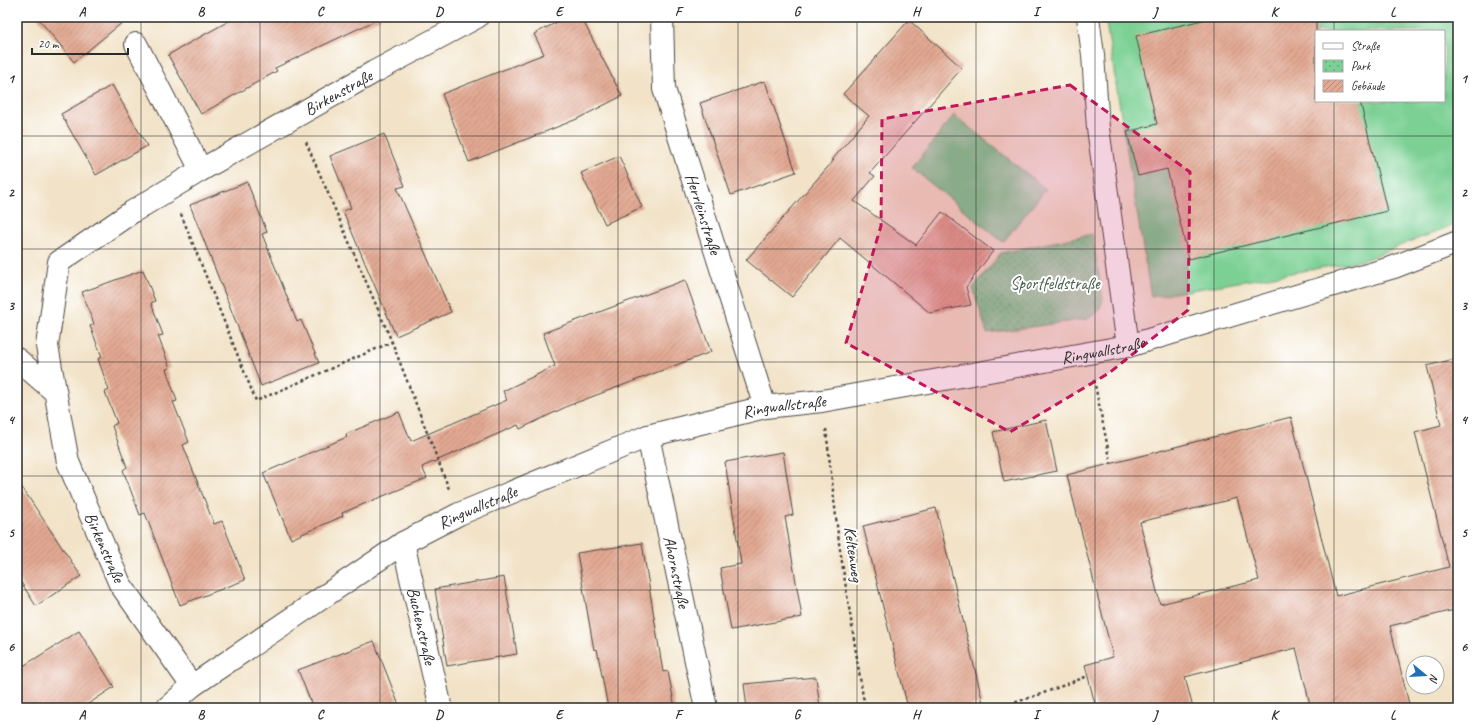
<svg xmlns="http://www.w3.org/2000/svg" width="1475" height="725" viewBox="0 0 1475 725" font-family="Caveat,sans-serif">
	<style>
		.grass { fill: #7bd094; stroke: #537e60; fill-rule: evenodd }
		.park { fill: url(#park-dots); stroke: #537e60 }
		.building { fill: url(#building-hatch); fill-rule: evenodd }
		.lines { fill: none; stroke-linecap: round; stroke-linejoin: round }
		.minor-casing { stroke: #494743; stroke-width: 24 }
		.path { stroke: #494743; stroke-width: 2.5; stroke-dasharray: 3 3; stroke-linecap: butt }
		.minor { stroke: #fff; stroke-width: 22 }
		.marked { fill: #c2185b; fill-opacity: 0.2; stroke: #c2185b; stroke-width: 3; stroke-dasharray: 8 5; stroke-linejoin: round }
		.grid { fill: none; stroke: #2b2b2b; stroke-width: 1; stroke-opacity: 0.55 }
		.labels { text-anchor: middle; stroke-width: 4; stroke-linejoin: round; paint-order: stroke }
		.street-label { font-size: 17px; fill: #2b2b2b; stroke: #fff }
		.park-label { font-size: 17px; fill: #435d4a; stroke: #fff }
		.neatline { fill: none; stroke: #2b2b2b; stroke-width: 1.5 }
		.grid-label { font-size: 13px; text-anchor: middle; font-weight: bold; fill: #2b2b2b }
	</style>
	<defs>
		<pattern id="park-dots" width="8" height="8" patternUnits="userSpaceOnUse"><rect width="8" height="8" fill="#7bd094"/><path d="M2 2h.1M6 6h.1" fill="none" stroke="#65a979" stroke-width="1.8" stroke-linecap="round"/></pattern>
		<pattern id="building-hatch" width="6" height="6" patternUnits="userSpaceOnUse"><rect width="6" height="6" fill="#e2a892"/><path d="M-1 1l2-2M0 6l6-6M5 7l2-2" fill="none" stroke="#b78977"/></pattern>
	</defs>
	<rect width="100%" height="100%" fill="#fff"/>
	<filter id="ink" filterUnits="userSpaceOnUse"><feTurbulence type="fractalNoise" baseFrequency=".025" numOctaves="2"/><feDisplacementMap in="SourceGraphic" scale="8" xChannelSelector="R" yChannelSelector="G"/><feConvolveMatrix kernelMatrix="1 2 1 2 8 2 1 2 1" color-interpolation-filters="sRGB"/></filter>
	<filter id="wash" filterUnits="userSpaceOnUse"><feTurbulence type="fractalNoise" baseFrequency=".012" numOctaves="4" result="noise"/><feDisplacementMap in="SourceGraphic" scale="16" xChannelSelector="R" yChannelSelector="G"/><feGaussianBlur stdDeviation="0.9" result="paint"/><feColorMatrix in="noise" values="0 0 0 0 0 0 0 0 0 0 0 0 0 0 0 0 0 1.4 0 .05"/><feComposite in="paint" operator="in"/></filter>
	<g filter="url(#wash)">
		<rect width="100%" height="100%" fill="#f2e3c8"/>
		<g class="grass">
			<path d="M 1105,17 L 1458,17 L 1458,223 L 1361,261 L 1151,297 ZM 1316,31 L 1444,31 L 1444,101 L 1316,101 Z"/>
			<path d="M 954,115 L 1046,189 L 1003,242 L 912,168 Z"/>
		</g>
		<path class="park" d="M 1092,234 L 1103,299 L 1099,311 L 1088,319 L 987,333 L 973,288 L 1001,253 Z"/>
		<g id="blocks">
			<g class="building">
				<path d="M 37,17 L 129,17 L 74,62 Z"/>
				<path d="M 236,17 L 383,17 L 275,68 L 277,71 L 201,114 L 168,55 Z"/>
				<path d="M 567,17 L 581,17 L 622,96 L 577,119 L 469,162 L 442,94 L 544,54 L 534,34 Z"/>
				<path d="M 1215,17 L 1316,17 L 1316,101 L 1360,101 L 1387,211 L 1189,259 L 1167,169 L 1138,176 L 1127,132 L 1157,124 L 1136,36 Z"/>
				<path d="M 909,20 L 962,68 L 870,173 L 875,176 L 854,201 L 916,245 L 942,212 L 993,251 L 966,287 L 971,305 L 930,313 L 840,238 L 792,297 L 746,260 L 834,160 L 832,160 L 869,116 L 843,94 Z"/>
				<path d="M 765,81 L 796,172 L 731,195 L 700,103 Z"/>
				<path d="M 112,85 L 147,146 L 96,175 L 61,114 Z"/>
				<path d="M 384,134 L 405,186 L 397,188 L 451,312 L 396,336 L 343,211 L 351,208 L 330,156 Z"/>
				<path d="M 619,156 L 642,207 L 605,224 L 581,173 Z"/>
				<path d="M 247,182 L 267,232 L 262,234 L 297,322 L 301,320 L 319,363 L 261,386 L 190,205 Z"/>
				<path d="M 143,270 L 155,301 L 151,303 L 163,335 L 158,336 L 170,368 L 166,369 L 177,401 L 173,402 L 189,442 L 183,445 L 214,524 L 222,521 L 245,580 L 180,605 L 145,513 L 140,515 L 123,470 L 127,467 L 112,426 L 117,423 L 105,392 L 109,390 L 98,359 L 102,357 L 90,326 L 94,324 L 82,292 Z"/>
				<path d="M 685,280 L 711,352 L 570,405 L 520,429 L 518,425 L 422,467 L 427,478 L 342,513 L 343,516 L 291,539 L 263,473 L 347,437 L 346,434 L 399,412 L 411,441 L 507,400 L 503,391 L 555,366 L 543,333 Z"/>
				<path d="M 1458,358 L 1458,609 L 1390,626 L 1410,708 L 1311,708 L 1296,648 L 1185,677 L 1193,708 L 1096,708 L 1085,665 L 1113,657 L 1067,475 L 1291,417 L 1336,596 L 1449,567 L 1415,432 L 1441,425 L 1427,366 ZM 1237,498 L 1259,580 L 1160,604 L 1140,522 Z"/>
				<path d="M 1046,420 L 1057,471 L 1004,482 L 993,432 Z"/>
				<path d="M 783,452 L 793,515 L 785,517 L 802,617 L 731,630 L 720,568 L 741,564 L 725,462 Z"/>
				<path d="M 17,480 L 81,576 L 36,606 L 17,576 Z"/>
				<path d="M 936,508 L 983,703 L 963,708 L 908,708 L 863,526 Z"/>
				<path d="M 642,543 L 663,672 L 668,671 L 675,708 L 608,708 L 597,649 L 594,650 L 577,553 Z"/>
				<path d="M 504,577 L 517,654 L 447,666 L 435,589 Z"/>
				<path d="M 79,631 L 114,687 L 82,708 L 17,708 L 17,670 Z"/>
				<path d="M 374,641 L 400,708 L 313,708 L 298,670 Z"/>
				<path d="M 816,677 L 820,708 L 747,708 L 744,684 Z"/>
			</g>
		</g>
	</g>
	<g filter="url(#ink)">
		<use href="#blocks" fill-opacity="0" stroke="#494743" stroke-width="1"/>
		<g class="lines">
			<defs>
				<g id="minor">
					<path id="s1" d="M 662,17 L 664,89 L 765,407"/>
					<path d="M 1088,17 L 1093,55 L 1098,128 L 1128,346"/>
					<path d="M 136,44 L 201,170"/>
					<path d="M 17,359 L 55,392"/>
					<path id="s2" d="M 648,436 L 706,708"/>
					<path id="s3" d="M 403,543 L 441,708"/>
					<path id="s4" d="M 192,686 L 120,584 L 68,462 L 47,346 L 59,262 L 132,212 L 201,170 L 374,72 L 477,17"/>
					<path id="s5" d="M 167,708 L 192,686 L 403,543 L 459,514 L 648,436 L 765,407 L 822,401 L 1128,346 L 1394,267 L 1458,242"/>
				</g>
			</defs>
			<use href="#minor" class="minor-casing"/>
			<g class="path">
				<path d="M 306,142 L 392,342 L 449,489"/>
				<path d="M 181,214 L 256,401 L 392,342"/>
				<path d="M 1094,380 L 1111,463"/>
				<path d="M 826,429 L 839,543 L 863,697 L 868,708"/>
				<path d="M 998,708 L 1041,694 L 1088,676"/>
			</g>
			<use href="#minor" class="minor"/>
		</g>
	</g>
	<path class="marked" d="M 1070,85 L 1190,172 L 1188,310 L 1109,373 L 1010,432 L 846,343 L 881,226 L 882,119 Z"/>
	<path class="grid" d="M 141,17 L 141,708M 260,17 L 260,708M 380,17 L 380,708M 499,17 L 499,708M 618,17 L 618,708M 738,17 L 738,708M 857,17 L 857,708M 976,17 L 976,708M 1095,17 L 1095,708M 1214,17 L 1214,708M 1334,17 L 1334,31M 1334,101 L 1334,708M 17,136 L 1458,136M 17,249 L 1458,249M 17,362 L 1458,362M 17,476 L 1458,476M 17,590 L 1458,590"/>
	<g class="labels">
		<g class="street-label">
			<text dy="6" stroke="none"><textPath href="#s4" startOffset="787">Birkenstraße</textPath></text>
			<text dy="6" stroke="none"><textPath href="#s1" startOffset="203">Herrleinstraße</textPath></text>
			<text dy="6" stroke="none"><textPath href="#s5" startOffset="1019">Ringwallstraße</textPath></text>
			<text dy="6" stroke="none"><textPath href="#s5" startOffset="695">Ringwallstraße</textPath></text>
			<text dy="6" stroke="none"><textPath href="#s5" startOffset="371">Ringwallstraße</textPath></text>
			<text transform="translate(105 547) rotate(66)" y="6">Birkenstraße</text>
			<text transform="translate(854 554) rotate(82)" y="6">Keltenweg</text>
			<text dy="6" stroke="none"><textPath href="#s2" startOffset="139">Ahornstraße</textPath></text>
			<text dy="6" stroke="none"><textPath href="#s3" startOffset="85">Buchenstraße</textPath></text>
		</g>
		<g class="park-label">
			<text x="1055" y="289">Sportfeldstraße</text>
		</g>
	</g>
	<rect width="1475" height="725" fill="none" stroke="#fff" stroke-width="44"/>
	<rect x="1315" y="30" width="130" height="72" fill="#ffffff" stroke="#aaaaaa"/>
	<rect x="1323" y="43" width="20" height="6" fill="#ffffff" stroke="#aaaaaa"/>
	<text x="1351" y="50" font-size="12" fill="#2b2b2b">Straße</text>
	<rect x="1323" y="60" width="20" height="12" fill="url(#park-dots)" stroke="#aaaaaa"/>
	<text x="1351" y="70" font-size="12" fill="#2b2b2b">Park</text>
	<rect x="1323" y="80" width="20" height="12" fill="url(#building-hatch)" stroke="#aaaaaa"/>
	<text x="1351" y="90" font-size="12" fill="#2b2b2b">Gebäude</text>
	<g transform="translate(1425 675) rotate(108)"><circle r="19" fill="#ffffff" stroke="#aaaaaa"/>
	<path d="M0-3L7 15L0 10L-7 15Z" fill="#1f6fb2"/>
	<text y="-6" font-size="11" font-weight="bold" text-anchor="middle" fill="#2b2b2b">N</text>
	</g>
	<path d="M32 48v6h96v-6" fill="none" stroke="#2b2b2b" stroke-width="2"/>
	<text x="38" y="48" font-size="12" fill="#2b2b2b" stroke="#ffffff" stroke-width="3" paint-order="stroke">20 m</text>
	<rect x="22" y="22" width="1431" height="681" class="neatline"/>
	<g class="grid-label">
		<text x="82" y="16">A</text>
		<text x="201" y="16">B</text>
		<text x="320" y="16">C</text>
		<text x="439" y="16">D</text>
		<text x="559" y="16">E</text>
		<text x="678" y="16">F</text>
		<text x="797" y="16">G</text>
		<text x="916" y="16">H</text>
		<text x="1036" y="16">I</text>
		<text x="1155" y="16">J</text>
		<text x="1274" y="16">K</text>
		<text x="1393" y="16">L</text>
		<text x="11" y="83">1</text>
		<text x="1464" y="83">1</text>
		<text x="11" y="197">2</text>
		<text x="1464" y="197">2</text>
		<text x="11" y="310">3</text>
		<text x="1464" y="310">3</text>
		<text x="11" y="424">4</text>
		<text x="1464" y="424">4</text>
		<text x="11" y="537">5</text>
		<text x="1464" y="537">5</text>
		<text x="11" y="651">6</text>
		<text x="1464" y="651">6</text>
		<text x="82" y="719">A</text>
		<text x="201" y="719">B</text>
		<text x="320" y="719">C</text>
		<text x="439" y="719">D</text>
		<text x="559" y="719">E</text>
		<text x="678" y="719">F</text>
		<text x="797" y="719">G</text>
		<text x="916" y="719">H</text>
		<text x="1036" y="719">I</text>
		<text x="1155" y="719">J</text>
		<text x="1274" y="719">K</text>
		<text x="1393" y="719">L</text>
	</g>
</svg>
